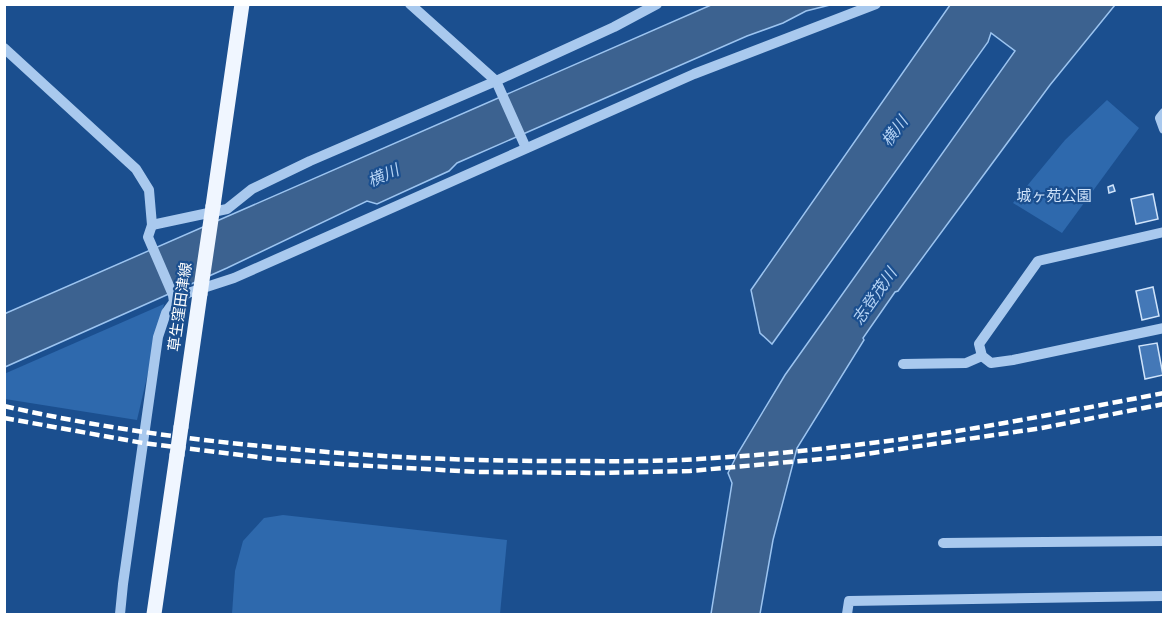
<svg xmlns="http://www.w3.org/2000/svg" width="1168" height="619" viewBox="0 0 1168 619" font-family="Mulish,'Noto Sans JP',sans-serif">
	<style>
		.green { fill: #2e69ad }
		.water { fill: #3c6290; stroke: #9cc4f0; stroke-width: 1.5 }
		.building { fill: #4478b7; stroke: #cfe3fa; stroke-width: 1.5 }
		.lines { fill: none; stroke-linecap: round; stroke-linejoin: round }
		.minor { stroke: #a9c9ee; stroke-width: 10 }
		.major { stroke: #f0f6ff; stroke-width: 15 }
		.rail { stroke: #fff; stroke-width: 4.5; stroke-dasharray: 10 4.5; stroke-linecap: butt }
		.major-bridge { stroke: #f0f6ff; stroke-width: 15 }
		.labels { text-anchor: middle; stroke-width: 4.5; stroke-linejoin: round; paint-order: stroke }
		.park-label { font-size: 15px; fill: #cfe3fa; stroke: #1b4f8f }
		.street-label { font-size: 15px; fill: #fff; stroke: #1b4f8f }
		.water-label { font-size: 16px; font-style: italic; fill: #b5d3f5; stroke: #1b4f8f }
	</style>
	<rect width="100%" height="100%" fill="#1b4f8f"/>
	<g class="green">
		<path d="M 1107,100 L 1139,128 L 1062,233 L 1013,203 L 1065,140 Z"/>
		<path d="M 164,304 L 137,420 L 5,399 L 4,374 Z"/>
		<path d="M 283,515 L 507,540 L 500,614 L 232,614 L 235,571 L 243,541 L 264,518 Z"/>
	</g>
	<g class="water">
		<path d="M 711,5 L 830,5 L 806,11 L 783,23 L 747,36 L 457,163 L 449,171 L 377,204 L 367,201 L 227,268 L 5,367 L 4,314 Z"/>
		<path d="M 950,5 L 1115,5 L 1050,85 L 898,291 L 895,292 L 863,338 L 864,340 L 797,448 L 773,540 L 760,614 L 711,614 L 732,483 L 728,473 L 738,453 L 785,375 L 1015,51 L 991,33 L 988,42 L 772,344 L 760,333 L 751,290 Z"/>
	</g>
	<g class="building">
		<path d="M 1113,185 L 1115,191 L 1109,193 L 1108,187 Z"/>
		<path d="M 1153,194 L 1158,219 L 1136,224 L 1131,199 Z"/>
		<path d="M 1153,287 L 1159,316 L 1142,320 L 1136,291 Z"/>
		<path d="M 1157,343 L 1163,375 L 1145,379 L 1139,346 Z"/>
	</g>
	<g class="lines">
		<g class="minor">
			<path d="M 410,4 L 496,81 L 526,148"/>
			<path d="M 4,48 L 136,169 L 149,190 L 152,225 L 148,237 L 173,295 L 174,302 L 166,313 L 158,337 L 123,584 L 120,614"/>
			<path d="M 1164,113 L 1160,118 L 1164,129"/>
			<path d="M 152,225 L 227,209 L 252,189 L 310,161 L 496,81 L 614,27 L 657,4"/>
			<path d="M 1164,232 L 1038,261 L 979,344 L 982,356 L 991,363 L 1013,360 L 1164,328"/>
			<path d="M 174,302 L 188,293 L 234,278 L 694,74 L 876,4"/>
			<path d="M 903,364 L 966,363 L 982,356"/>
			<path d="M 943,543 L 1164,541"/>
			<path d="M 847,614 L 849,601 L 1164,596"/>
		</g>
		<g class="major">
			<path d="M 213,206 L 242,4"/>
			<path d="M 181,427 L 200,294"/>
			<path d="M 154,614 L 177,455"/>
		</g>
		<g class="rail">
			<path d="M 4,406 C 96,427 190,440 283,448 C 375,457 466,461 558,461 C 605,461 652,462 699,459 C 748,456 797,452 845,446 C 952,435 1058,413 1164,393"/>
			<path d="M 4,418 L 143,443 L 274,459 L 353,465 L 478,472 L 602,473 L 690,471 L 845,457 L 1042,428 L 1164,404"/>
		</g>
		<g class="major-bridge">
			<path d="M 200,294 L 213,206"/>
			<path d="M 177,455 L 181,427"/>
		</g>
	</g>
	<g class="labels">
		<g class="park-label">
			<text x="1054" y="201">城ヶ苑公園</text>
		</g>
		<g class="street-label">
			<text transform="translate(180 307) rotate(-82)" y="5">草生窪田津線</text>
		</g>
		<g class="water-label">
			<text transform="translate(894 131) rotate(-53)" y="6">横川</text>
			<text transform="translate(383 175) rotate(-24)" y="6">横川</text>
			<text transform="translate(874 296) rotate(-55)" y="6">志登茂川</text>
		</g>
	</g>
	<rect width="1168" height="619" fill="none" stroke="#ffffff" stroke-width="12"/>
</svg>
